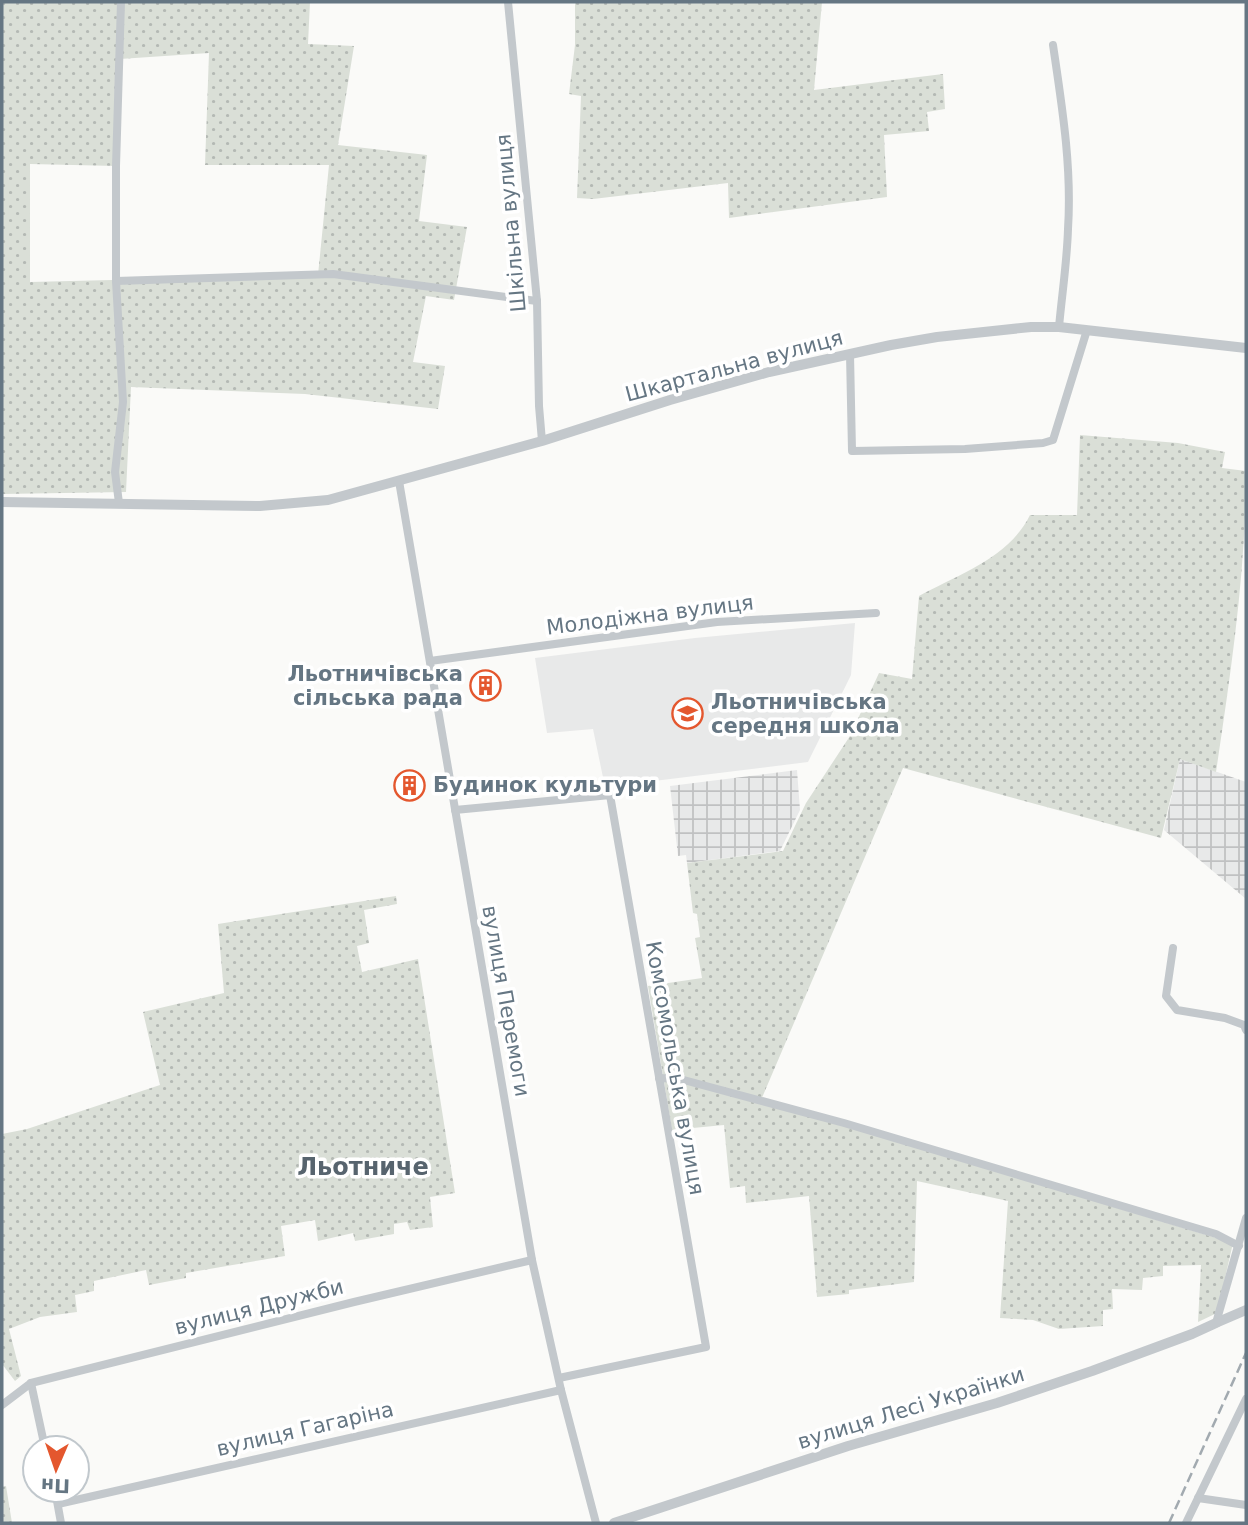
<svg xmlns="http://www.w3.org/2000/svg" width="1248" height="1525" viewBox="0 0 1248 1525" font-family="'DejaVu Sans',sans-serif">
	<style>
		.built { fill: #e8e9e9 }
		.industrial { fill: url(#industrial-grid) }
		.garden { fill: url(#garden-dots); fill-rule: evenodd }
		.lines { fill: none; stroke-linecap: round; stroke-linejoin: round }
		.minor { stroke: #c3c8cc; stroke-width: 8 }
		.tertiary { stroke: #c3c8cc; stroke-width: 10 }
		.rail { stroke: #a2aab0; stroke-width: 2.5; stroke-dasharray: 10 5; stroke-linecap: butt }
		.labels { text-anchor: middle; stroke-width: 7; stroke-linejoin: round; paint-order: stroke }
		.street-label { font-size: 21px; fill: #657683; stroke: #fff }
		.poi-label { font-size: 21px; font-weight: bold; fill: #657683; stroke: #fff; text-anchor: start }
		.quarter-label { font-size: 24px; font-weight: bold; fill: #57646e; stroke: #fff }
	</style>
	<defs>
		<pattern id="industrial-grid" width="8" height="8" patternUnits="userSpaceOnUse" patternTransform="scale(1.75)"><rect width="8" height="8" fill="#e8e9e9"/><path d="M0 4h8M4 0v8" fill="none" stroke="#c0c1c2"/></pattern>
		<pattern id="garden-dots" width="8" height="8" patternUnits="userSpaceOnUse" patternTransform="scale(1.75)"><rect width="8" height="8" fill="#dadfd7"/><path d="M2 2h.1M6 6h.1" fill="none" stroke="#b4b9b4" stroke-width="1.8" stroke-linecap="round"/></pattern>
	</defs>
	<rect width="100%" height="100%" fill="#fafaf8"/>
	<path class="built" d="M 855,623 L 851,675 L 808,762 L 605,787 L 593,729 L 547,733 L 535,658 L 695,638 Z"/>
	<g class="industrial">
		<path d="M 1180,759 L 1246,782 L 1246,899 L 1164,830 Z"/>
		<path d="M 797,770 L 800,810 L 780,851 L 687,863 L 686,855 L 678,856 L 670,786 Z"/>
	</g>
	<g class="garden">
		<path d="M 2,2 L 310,2 L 308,44 L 354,46 L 338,145 L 427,155 L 419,221 L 467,227 L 454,300 L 426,296 L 413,362 L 445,366 L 438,409 L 305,394 L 131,387 L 126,492 L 2,494 ZM 209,53 L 205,165 L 329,165 L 318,275 L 30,282 L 30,164 L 116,166 L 120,59 Z"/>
		<path d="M 575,2 L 822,2 L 814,90 L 943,74 L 945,109 L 927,112 L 929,131 L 884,135 L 887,197 L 729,218 L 728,183 L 593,199 L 577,198 L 581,96 L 569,94 L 575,45 Z"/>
		<path d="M 1080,435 L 1178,443 L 1225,452 L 1222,468 L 1246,471 C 1246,571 1231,672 1216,772 L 1180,759 L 1161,838 L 903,768 L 761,1100 L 1233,1243 L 1217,1313 L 1198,1322 L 1201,1265 L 1163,1266 L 1163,1276 L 1143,1278 L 1142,1290 L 1112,1289 L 1113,1309 L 1103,1310 L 1103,1326 L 1059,1329 L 1033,1320 L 1000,1318 L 1008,1201 L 917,1181 L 914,1282 L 849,1290 L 849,1294 L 817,1297 L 809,1196 L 746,1203 L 745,1186 L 730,1188 L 724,1125 L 672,1130 L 648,986 L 702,978 L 695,938 L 700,937 L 697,914 L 693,913 L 687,863 L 783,851 L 806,803 L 850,736 L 879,673 L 912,679 L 919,596 C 959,574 1009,558 1030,515 L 1077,515 Z"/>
		<path d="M 396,896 L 397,904 L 364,910 L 369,943 L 357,946 L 362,972 L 418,959 L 455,1193 L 430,1197 L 433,1227 L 410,1230 L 407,1222 L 394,1224 L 394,1234 L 355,1241 L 353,1233 L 318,1241 L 315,1220 L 281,1226 L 285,1256 L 186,1273 L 186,1278 L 149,1285 L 146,1270 L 94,1281 L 94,1291 L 75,1295 L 77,1312 L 40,1317 L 9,1329 L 21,1376 L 15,1381 L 2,1364 L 2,1134 L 27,1129 L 160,1085 L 143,1012 L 224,993 L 218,924 Z"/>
		<path d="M 6,1486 L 12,1523 L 2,1523 L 2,1487 Z"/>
	</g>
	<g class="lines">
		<g class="minor">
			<path d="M 508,2 L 537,301 L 539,406 L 542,441"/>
			<path d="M 1053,45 C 1062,106 1072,167 1068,229 C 1067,262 1062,294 1059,327"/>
			<path d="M 116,281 L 333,274 L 537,301"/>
			<path d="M 850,354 L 852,451 L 965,449 L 1043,443 L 1053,440 L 1087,330"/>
			<path d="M 399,481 L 532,1260 L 561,1390 L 596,1523"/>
			<path d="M 119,503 L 115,472 L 123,402 L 116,281 L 116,166 L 121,2"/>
			<path d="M 430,661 L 717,622 L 876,613"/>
			<path d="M 455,810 L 610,795 L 706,1347 L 559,1378"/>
			<path d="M 1173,948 L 1166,996 L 1177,1010 L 1225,1018 L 1244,1025 L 1246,1030"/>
			<path d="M 659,1078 L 680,1079 L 844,1123 L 1216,1234 L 1239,1246"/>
			<path d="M 1216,1323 L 1246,1218"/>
			<path d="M 31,1383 L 45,1448"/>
			<path d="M 2,1405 L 31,1383 L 354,1302 L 532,1260"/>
			<path d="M 55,1490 L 61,1523"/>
			<path d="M 1198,1498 L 1246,1505"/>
			<path d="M 58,1504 L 561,1390"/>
			<path d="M 1186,1523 L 1246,1399"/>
		</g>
		<g class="tertiary">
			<path d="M 2,502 L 260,506 L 328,500 L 542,441 L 670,400 L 769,372 L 891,345 L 937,337 L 1031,327 L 1059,327 L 1246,348"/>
			<path d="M 1218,1322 L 1246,1310"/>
			<path d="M 614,1523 L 848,1446 L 997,1403 L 1092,1371 L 1192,1334 L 1216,1323"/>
		</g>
		<path class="rail" d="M 1169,1523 L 1246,1353"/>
	</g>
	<defs>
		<symbol id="building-ring" viewBox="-11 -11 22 22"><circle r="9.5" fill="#fff" stroke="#e4572e" stroke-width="1.5"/><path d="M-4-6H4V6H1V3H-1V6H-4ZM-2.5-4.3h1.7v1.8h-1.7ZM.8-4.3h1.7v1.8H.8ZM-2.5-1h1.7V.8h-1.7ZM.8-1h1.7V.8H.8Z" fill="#e4572e"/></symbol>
		<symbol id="school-ring" viewBox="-11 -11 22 22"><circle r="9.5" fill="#fff" stroke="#e4572e" stroke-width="1.5"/><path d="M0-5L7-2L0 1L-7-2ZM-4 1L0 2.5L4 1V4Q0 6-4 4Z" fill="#e4572e"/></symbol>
	</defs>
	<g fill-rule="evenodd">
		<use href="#building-ring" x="468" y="668" width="35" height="35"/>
		<use href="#school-ring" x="670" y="696" width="35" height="35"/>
		<use href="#building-ring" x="392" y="768" width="35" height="35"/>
	</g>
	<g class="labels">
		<g class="street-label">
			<text transform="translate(511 223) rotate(-95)" y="7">Шкільна вулиця</text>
			<text transform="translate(734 366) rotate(-15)" y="7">Шкартальна вулиця</text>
			<text transform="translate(650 615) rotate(-7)" y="7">Молодіжна вулиця</text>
			<text transform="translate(506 1001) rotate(80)" y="7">вулиця Перемоги</text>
			<text transform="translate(675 1068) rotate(80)" y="7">Комсомольська вулиця</text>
			<text transform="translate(259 1307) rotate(-14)" y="7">вулиця Дружби</text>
			<text transform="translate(911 1408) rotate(-17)" y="7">вулиця Лесі Українки</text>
			<text transform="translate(305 1429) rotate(-13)" y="7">вулиця Гагаріна</text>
		</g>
		<g class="poi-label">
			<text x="463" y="681" text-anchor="end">Льотничівська<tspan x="463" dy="24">сільська рада</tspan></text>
			<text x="711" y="709">Льотничівська<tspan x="711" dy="24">середня школа</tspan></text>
			<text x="433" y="792">Будинок культури</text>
		</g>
		<g class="quarter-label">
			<text x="363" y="1175">Льотниче</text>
		</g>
	</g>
	<rect width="1248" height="1525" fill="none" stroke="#657683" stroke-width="7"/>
	<g transform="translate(56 1469) rotate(182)"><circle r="33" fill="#ffffff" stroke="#c1c8cd" stroke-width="2"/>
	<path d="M0-5L12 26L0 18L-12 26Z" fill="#e4572e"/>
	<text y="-10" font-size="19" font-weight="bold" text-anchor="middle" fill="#657683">Пн</text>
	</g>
</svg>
